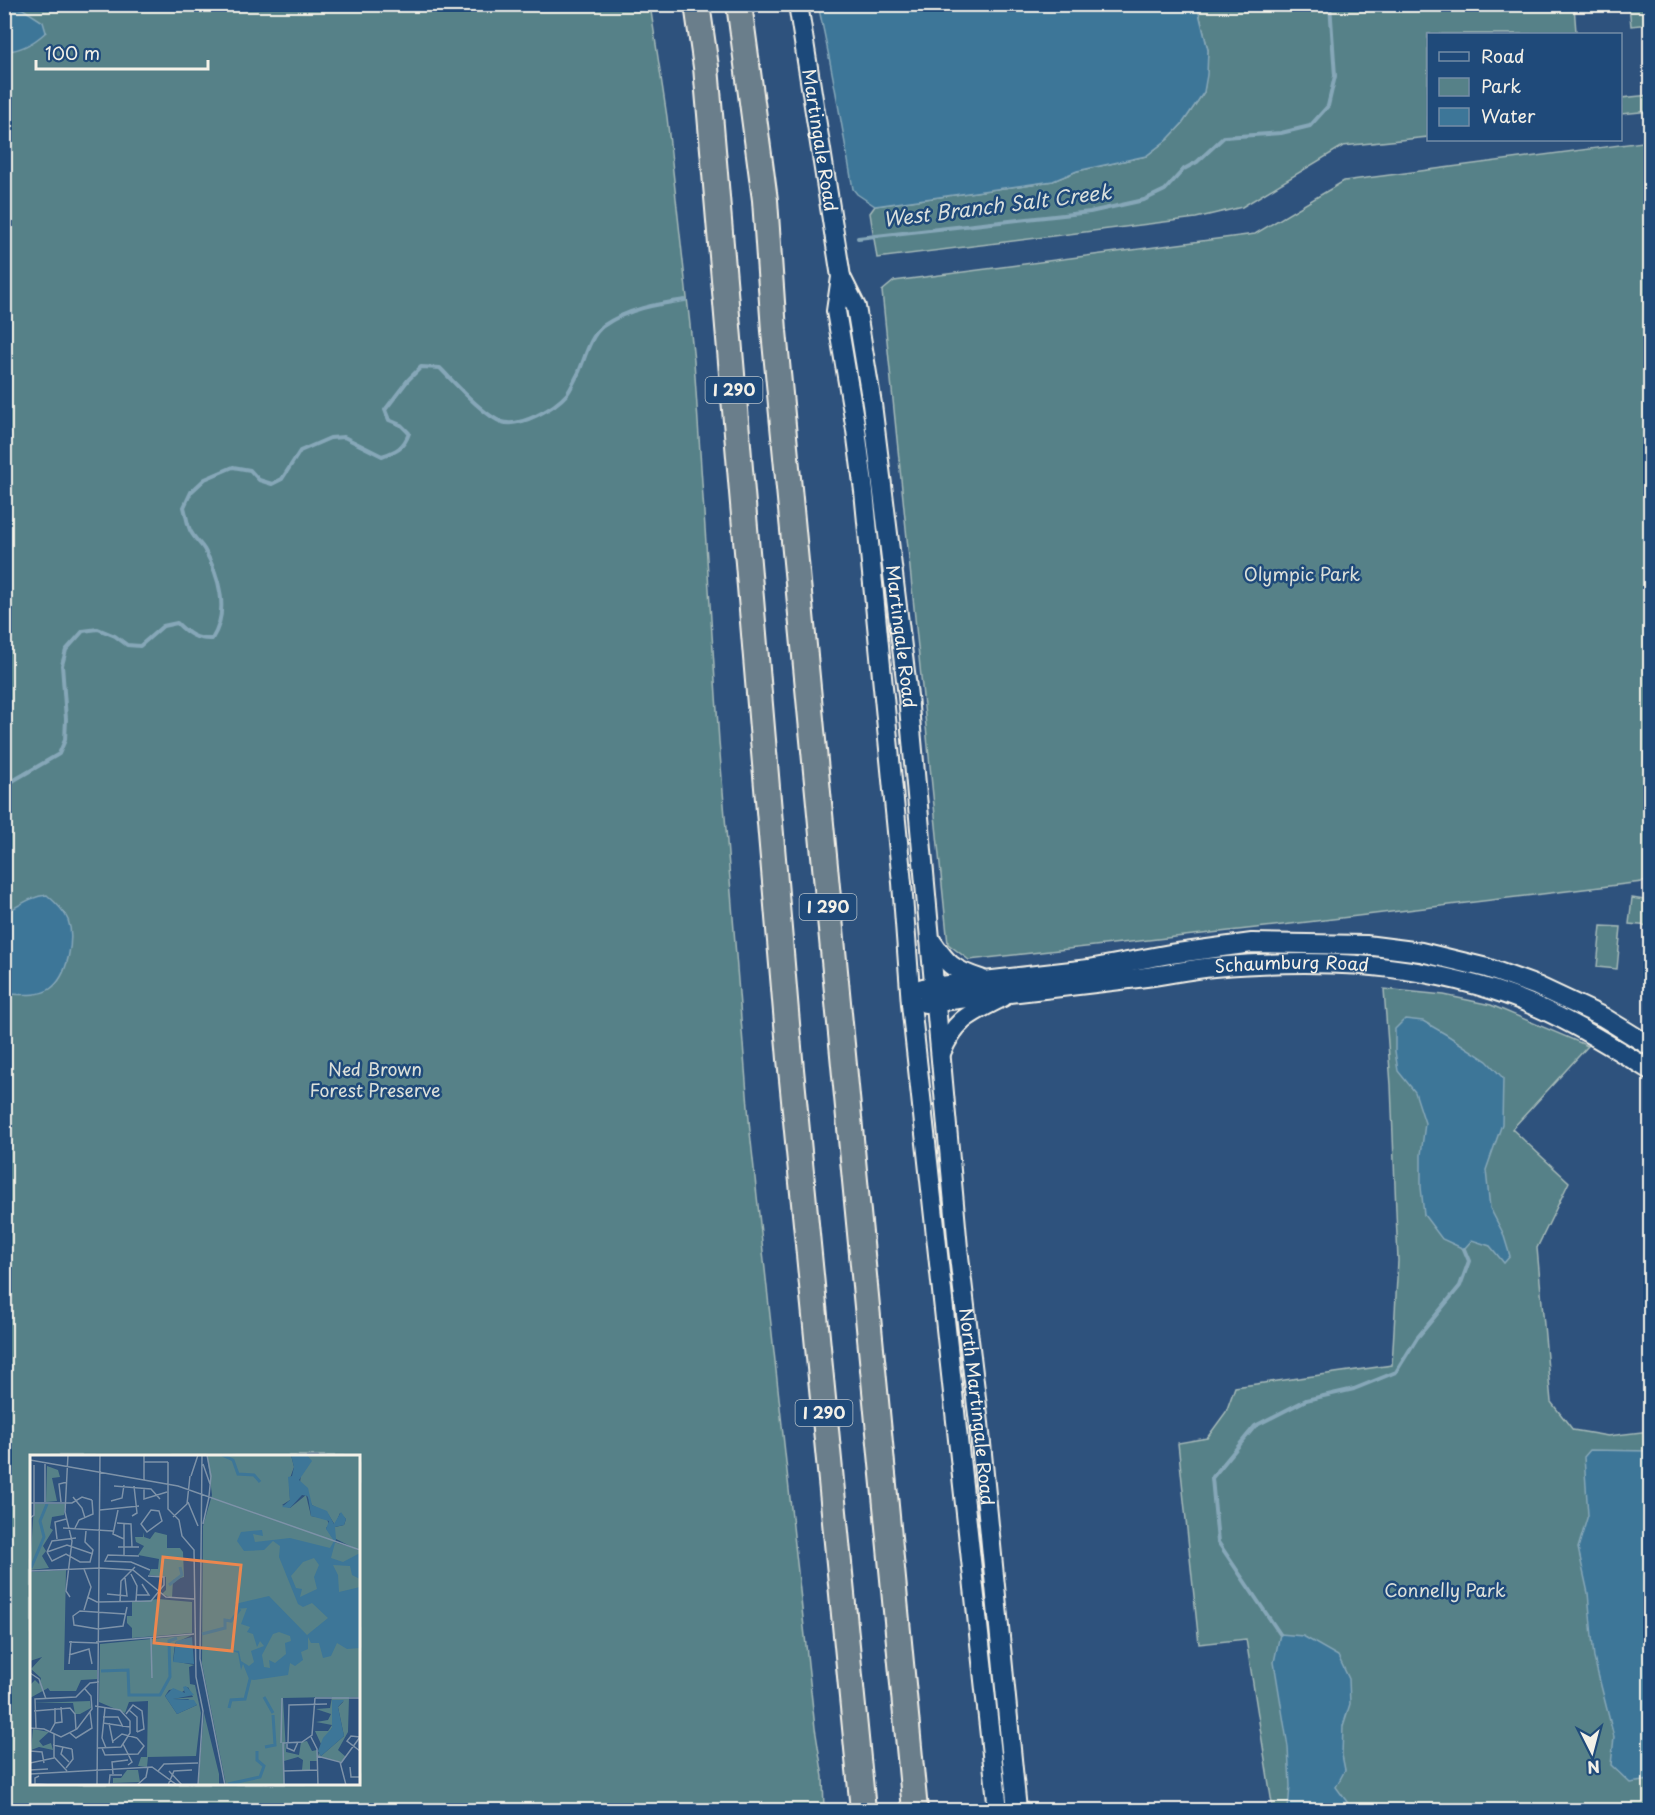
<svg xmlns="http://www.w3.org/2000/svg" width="1655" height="1815" viewBox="0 0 1655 1815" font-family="'Playpen Sans',sans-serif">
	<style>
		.green { fill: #568188; stroke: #a5b9b8; stroke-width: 1.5; fill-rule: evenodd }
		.water { fill: #3d7698; stroke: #86a7b8; stroke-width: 1.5 }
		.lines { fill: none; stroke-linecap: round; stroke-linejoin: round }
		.stream { stroke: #86a7b8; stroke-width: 4 }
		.secondary-casing { stroke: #f4f1e8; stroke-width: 22 }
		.highway-casing { stroke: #f4f1e8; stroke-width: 28 }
		.secondary { stroke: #1f4a7a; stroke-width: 18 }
		.highway { stroke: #6b7e8b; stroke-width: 24 }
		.labels { text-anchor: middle; stroke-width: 5; stroke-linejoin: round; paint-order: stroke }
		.shield { fill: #1f4a7a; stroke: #b4bfc7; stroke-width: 1.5 }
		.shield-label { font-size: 16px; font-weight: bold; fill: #f4f1e8 }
		.street-label { font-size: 18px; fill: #f4f1e8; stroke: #1f4a7a }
		.park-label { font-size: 18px; fill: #dce0da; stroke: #1f4a7a }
		.water-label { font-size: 20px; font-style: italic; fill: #d9dfdc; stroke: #1f4a7a }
		.inset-river { fill: none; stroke: #3d7698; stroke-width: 3 }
		.inset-road { fill: none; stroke: #7d92a8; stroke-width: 1.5 }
		.view { fill: #ec874e; fill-opacity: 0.15; stroke: #ec874e; stroke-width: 3 }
		.inset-edge { fill: none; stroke: #f4f1e8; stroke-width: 3 }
	</style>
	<rect width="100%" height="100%" fill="#2e527d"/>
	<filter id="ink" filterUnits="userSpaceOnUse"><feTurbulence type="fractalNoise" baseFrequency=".0167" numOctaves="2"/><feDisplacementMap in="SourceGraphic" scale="12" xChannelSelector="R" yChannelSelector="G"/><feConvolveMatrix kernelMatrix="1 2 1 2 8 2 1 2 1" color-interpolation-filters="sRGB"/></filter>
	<g filter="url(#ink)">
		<g class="green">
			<path d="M 4,5 L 650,5 L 667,117 L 694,361 L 719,741 L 750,1132 L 815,1728 L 823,1777 L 824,1810 L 5,1810 ZM 32,1456 L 358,1456 L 358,1784 L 32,1784 Z"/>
			<path d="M 1197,5 L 1574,5 L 1576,32 L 1555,34 L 1428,34 L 1428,137 L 1343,146 L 1242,207 L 1196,218 L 877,258 L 870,213 L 875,206 L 1053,181 L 1077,171 L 1146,156 L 1168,139 L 1182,124 L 1204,92 L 1208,50 Z"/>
			<path d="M 1629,5 L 1650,5 L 1650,24 L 1631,26 Z"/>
			<path d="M 1650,95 L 1650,111 L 1621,114 L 1621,98 Z"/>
			<path d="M 1650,141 L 1650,881 L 1274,926 L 969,960 L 948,944 L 882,291 L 894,281 L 1255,234 L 1344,181 Z"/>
			<path d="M 1632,898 L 1650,901 L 1650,926 L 1629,924 Z"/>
			<path d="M 1601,926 L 1621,927 L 1617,969 L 1597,967 Z"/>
			<path d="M 1384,989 L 1444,995 L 1491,1005 L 1588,1046 L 1512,1129 L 1569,1182 L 1537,1248 L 1551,1402 L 1573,1430 L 1608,1436 L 1650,1431 L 1650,1810 L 1273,1810 L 1246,1639 L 1199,1644 L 1178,1443 L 1207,1438 L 1226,1412 L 1235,1387 L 1392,1365 L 1398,1261 L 1391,1085 Z"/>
		</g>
		<g class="water">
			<path d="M 818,5 L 1197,5 L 1208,50 L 1207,75 L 1204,92 L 1182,124 L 1168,139 L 1146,156 L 1077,171 L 1053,181 L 875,206 L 857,194 L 853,189 C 842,127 832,65 818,5 Z"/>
			<path d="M 5,6 L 23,9 L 43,22 L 46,32 C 35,42 20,51 5,51 Z"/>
			<path d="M 47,895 C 54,901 64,910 68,920 C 75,938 68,977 50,989 C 38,997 19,994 5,994 L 5,913 C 19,906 31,896 47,895 Z"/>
			<path d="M 1405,1019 L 1423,1021 L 1447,1035 L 1487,1061 L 1503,1078 L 1502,1124 L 1486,1170 L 1490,1208 L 1503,1233 L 1510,1256 L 1504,1263 L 1490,1246 L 1472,1240 L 1464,1249 L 1442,1239 L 1424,1215 L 1421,1187 L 1421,1155 L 1425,1123 L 1415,1092 L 1398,1071 L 1395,1051 L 1395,1029 Z"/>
			<path d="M 1590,1450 L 1650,1451 L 1650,1780 L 1630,1783 L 1611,1765 L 1614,1737 L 1594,1658 L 1588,1593 L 1578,1548 L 1588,1515 L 1584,1457 Z"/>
			<path d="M 1280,1634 L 1303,1636 L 1338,1656 L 1349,1679 L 1350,1704 L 1343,1726 L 1342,1755 L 1345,1770 L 1336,1787 L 1353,1810 L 1288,1810 L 1290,1786 L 1288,1747 L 1274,1662 Z"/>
		</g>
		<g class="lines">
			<g class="stream">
				<path d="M 858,238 L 1090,212 L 1144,200 L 1165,190 L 1184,169 L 1197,162 L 1224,137 L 1281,133 L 1310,126 L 1328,106 L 1335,76 L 1330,4"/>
				<path d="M 4,786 L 59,754 L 65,740 L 66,719 L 62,665 L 66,650 L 75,640 L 83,631 L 98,629 L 115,636 L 127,645 L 140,646 L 163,626 L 177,623 C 188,634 197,640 212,639 C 230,611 219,575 204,549 C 200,543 193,537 190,530 C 187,523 186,514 184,507 L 191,492 L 205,479 L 233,467 L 250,470 L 259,480 L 272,484 L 282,479 L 300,451 L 330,438 L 344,437 L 382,456 C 396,451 404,448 409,433 L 401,425 L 389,420 L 385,410 L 408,380 L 421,367 L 440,368 C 454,382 484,416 502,422 C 520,428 555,408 567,394 C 571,389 574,381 578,374 C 585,359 589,337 603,326 C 627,309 657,304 685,300"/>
				<path d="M 1280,1634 L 1218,1542 L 1212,1478 L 1255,1426 L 1306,1400 L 1354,1389 L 1396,1372 L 1417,1338 L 1460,1286 L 1469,1261 L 1464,1249"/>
			</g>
			<defs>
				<g id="secondary">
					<path id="s1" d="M 798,4 L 841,277 L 836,311 L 856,430 L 864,491 L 902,883 L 911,1004 L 998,1810"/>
					<path id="s2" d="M 841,277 L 856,307 L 872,404 L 908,696 L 958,1248 L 979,1423 L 1017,1810"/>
					<path d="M 930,939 C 947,964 952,970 981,979"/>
					<path d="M 923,988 L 1089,969 L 1170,954 L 1252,943 L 1366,945 L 1421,952 L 1487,968 L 1537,986 L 1603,1017 L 1650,1046"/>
					<path id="s3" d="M 925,1003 C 999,994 1073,986 1146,977 C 1169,974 1191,969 1214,967 C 1311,959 1400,961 1493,990 C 1550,1008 1600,1039 1650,1070"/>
					<path d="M 941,1053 C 956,1018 970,1014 1003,997"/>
				</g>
				<g id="highway">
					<path d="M 697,4 L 706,67 L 790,1059 L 863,1810"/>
					<path d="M 739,4 L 765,200 L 774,331 L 915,1810"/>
				</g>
			</defs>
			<use href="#secondary" class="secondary-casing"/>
			<use href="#highway" class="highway-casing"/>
			<use href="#secondary" class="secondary"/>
			<use href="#highway" class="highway"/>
		</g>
	</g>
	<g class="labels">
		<g class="shield">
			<rect x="705.5" y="377" width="57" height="26" rx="4.5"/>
			<rect x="799.5" y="894" width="57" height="26" rx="4.5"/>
			<rect x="795.5" y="1400" width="57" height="26" rx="4.5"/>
		</g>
		<g class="shield-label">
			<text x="734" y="396">I 290</text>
			<text x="828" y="913">I 290</text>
			<text x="824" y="1419">I 290</text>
		</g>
		<g class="street-label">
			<text dy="6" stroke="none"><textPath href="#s1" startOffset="138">Martingale Road</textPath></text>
			<text dy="6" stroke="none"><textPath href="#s2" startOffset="366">Martingale Road</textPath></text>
			<text dy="6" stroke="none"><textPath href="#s3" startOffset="369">Schaumburg Road</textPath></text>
			<text dy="6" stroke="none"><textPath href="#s2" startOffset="1140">North Martingale Road</textPath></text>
		</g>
		<g class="park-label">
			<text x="1302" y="581">Olympic Park</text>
			<text x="375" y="1076">Ned Brown<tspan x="375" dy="21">Forest Preserve</tspan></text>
			<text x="1445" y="1597">Connelly Park</text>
		</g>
		<g class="water-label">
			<text transform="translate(997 206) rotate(-7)" y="7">West Branch Salt Creek</text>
		</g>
	</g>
	<g transform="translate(30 1455)">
		<rect width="330" height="330" fill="#2e527d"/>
		<path d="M 177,0 L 261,0 L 264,12 L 259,26 L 260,45 L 252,50 L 260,53 L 276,40 L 281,61 L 297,64 L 299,70 L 296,73 L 302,82 L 330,96 L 330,242 L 319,242 L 318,277 L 308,295 L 316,302 L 311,307 L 288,301 L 291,289 L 285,276 L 298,276 L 302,270 L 286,267 L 298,265 L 301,259 L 286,254 L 300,253 L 302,242 L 253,243 L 256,297 L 269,300 L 271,287 L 277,286 L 282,296 L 287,295 L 287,306 L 280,306 L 280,315 L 272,315 L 273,305 L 268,302 L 254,306 L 255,330 L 196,330 L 172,209 L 173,71 L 182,40 ZM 314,246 L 308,252 L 314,281 L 291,301 L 288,296 L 302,273 L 303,253 ZM 273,0 L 330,0 L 330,95 L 304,87 L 305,72 L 314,70 L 316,64 L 310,58 L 305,70 L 298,59 L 282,50 L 270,27 L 271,20 L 266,17 L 266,5 L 270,7 ZM 17,11 L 28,15 L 30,22 L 22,23 L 27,46 L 16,47 ZM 4,49 L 35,49 L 34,60 L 22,62 L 20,73 L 23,75 L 13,91 L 16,96 L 12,101 L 19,113 L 0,115 ZM 114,77 L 114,82 L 120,84 L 125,77 L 137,80 L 137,93 L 150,93 L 153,97 L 154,122 L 143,125 L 142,143 L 132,139 L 136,135 L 136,122 L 119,120 L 121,114 L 128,114 L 129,104 L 108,100 L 114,91 L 106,87 L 105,82 L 113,82 ZM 36,115 L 34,215 L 67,215 L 67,224 L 51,225 L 46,236 L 20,236 L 18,233 L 0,243 L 0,230 L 5,225 L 9,229 L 11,223 L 1,214 L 12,202 L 0,206 L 0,117 ZM 128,144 L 162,147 L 162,178 L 102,183 L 102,173 L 97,168 L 97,161 L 102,161 L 102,147 ZM 162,180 L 145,188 L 143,206 L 164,210 L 159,212 L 160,229 L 165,230 L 171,258 L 166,301 L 118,302 L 117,312 L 108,311 L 111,302 L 117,302 L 118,246 L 99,247 L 95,258 L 69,247 L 70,189 ZM 158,232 L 163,242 L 141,244 L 158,244 L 167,250 L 147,259 L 135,241 L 139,235 L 145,234 L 150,239 ZM 60,246 L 61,253 L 50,259 L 45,259 L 43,248 L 3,248 ZM 174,258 L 189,319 L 189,330 L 168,330 ZM 3,274 L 19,277 L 9,286 L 13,291 L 21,288 L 23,295 L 9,292 L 1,295 ZM 97,315 L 108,315 L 110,327 L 83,328 L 83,323 L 91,323 Z" fill="#568188" fill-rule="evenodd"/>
		<path d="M 261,0 L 277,0 L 282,6 L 269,25 L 278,33 L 282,50 L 297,56 L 304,69 L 311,57 L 316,64 L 314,70 L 305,72 L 306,84 L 301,103 L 313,107 L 330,98 L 330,124 L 322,120 L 320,111 L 303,110 L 308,120 L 309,137 L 330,132 L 330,193 L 317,194 L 307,188 L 301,201 L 293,203 L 289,188 L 281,188 L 278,182 L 278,194 L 271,197 L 273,205 L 265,211 L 260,208 L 258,220 L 224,225 L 219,224 L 213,209 L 211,215 L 208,198 L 200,195 L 209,196 L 211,206 L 219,211 L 224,207 L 221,196 L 234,191 L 230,186 L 227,192 L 223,179 L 217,177 L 220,172 L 211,169 L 217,153 L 205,154 L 205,149 L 239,141 L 277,180 L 298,163 L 282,148 L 273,152 L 268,149 L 249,102 L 250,91 L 243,86 L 234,95 L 214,96 L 207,86 L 211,77 L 232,75 L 233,81 L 223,79 L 225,87 L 260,83 L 300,93 L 304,86 L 296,74 L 299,66 L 281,61 L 278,41 L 272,40 L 260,53 L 252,52 L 260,45 L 258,22 L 262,21 L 264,12 ZM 284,103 L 289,110 L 284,122 L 287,134 L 270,142 L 272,134 L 266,133 L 261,121 L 273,107 ZM 249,177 L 260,181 L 261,186 L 255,188 L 256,199 L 245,208 L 239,205 L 240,213 L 234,212 L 232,200 L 243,179 ZM 162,182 L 164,209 L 143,207 L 146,186 ZM 156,231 L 164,240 L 143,244 L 164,245 L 167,250 L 147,259 L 135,241 L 143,233 L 155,238 L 153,232 ZM 302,245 L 314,245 L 308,252 L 314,281 L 291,301 L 288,296 L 293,283 L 302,273 Z" fill="#3d7698" fill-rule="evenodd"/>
		<path class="inset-river" d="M 192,0 L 203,5 L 208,19 L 224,20 L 230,27M 1,113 L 14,82 L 10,66 L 17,49M 139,130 L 152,120 L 150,112M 172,179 L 195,173 L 195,165 L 201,166 L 210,154M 71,216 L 98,215 L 99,240 L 130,240 L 140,222 L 139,186 L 147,183M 234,242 L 243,258M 199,253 L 201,245 L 215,244 L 220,224M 235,292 L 245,290 L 243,260M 198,329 L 230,322 L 234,311 L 227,305 L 227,296"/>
		<path class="inset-road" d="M 38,0 L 35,57 L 42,86 L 36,136 L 40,142M 114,0 L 114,26M 172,0 L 170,204 L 195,330M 177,0 L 181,21 L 179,41M 0,5 L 148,31 L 330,95M 114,7 L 138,7M 138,7 L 138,54 L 149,65 L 152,81 L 164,95 L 166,222 L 173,256 L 168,330M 173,9 L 180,29M 161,21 L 168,0M 84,31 L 121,34 L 130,44M 114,33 L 114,44 L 137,37M 43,42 L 52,53 L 55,63M 81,46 L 92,43 L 94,30M 15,47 L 15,9M 31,47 L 29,29 L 37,27M 158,47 L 168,71M 0,48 L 42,48 L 52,42 L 62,45M 70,55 L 109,51M 88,55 L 83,79 L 94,84M 121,55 L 129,56 L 132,66 L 117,77 L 111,69 ZM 102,61 L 107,58 L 104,31M 143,62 L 157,49 L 160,21M 0,63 L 4,60 L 4,10M 87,68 L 101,69 L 102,92M 173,69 L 179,42M 33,73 L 83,76M 45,73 L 49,65 L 63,59 L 62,45M 27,84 L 25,67 L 36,64M 88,92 L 109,92M 17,97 L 22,106 L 36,99 L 50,107 L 60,107 L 63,95 L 55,87 L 56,76M 17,97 L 37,90 L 63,99M 17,97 L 22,86 L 46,83M 94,100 L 94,69M 109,101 L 78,100 L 75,106 L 101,107 L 120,115M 70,113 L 103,115 L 136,142 L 164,144M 54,114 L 61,132 L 54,155M 0,116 L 70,113M 101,119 L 107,131 L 106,146M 77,139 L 97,141 L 95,123M 106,140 L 119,140 L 112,129M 57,142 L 67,147 L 121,146 L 134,130 L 134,122 L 118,121M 90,147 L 91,126 L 105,112M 95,159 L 50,156 L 43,161 L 44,170 L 68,174 L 93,171 L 97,152M 121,183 L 122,223M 39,187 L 68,188M 66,187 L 164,179M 39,200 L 59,194 L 62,209M 39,209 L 41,186M 0,218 L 9,224 L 16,244M 285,243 L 330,243M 65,251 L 90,255 L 100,266 L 100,278 L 91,292 L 68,293M 75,253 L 72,283 L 76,293M 99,255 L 107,262 L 107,277M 4,256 L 40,253 L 45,259 L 46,275M 96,259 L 103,250 L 112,256 L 114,274 L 107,277M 73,262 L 88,262 L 93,272M 25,268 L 32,267 L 31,252M 73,268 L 100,272M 79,268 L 83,288M 0,273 L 14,274 L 31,282 L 47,274 L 62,254 L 61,241 L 55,234M 6,273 L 5,244 L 46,242 L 60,228 L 69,227M 20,277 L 25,268 L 25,253M 40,278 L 46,283 L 62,273 L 60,257M 24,279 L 24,302 L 37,316M 281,282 L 287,294 L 288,330M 330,282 L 321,281 L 317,286 L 330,296M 83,286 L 92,279 L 107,283M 257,287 L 257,293 L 264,296 L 268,287M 258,287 L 259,250 L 297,249M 251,288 L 252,243M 93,289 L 102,307 L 98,310M 23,290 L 42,294M 33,292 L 31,299 L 39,307M 72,293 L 75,300 L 108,299 L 114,291 L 107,283M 0,296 L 12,297 L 14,308M 287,301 L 310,307 L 316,330M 0,308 L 24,303M 311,308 L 330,282M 320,312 L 321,322 L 330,322M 36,313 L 43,304 L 42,294M 0,315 L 18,314M 128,316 L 134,309 L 168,308M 139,316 L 152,330M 254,316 L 288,315M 0,319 L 122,312 L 147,330M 83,319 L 82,307 L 98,305M 9,321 L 5,323 L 5,329 L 22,330M 67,330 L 70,0M 79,330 L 80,320 L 92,320M 107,330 L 116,322 L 118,312M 138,330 L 144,316 L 162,315M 254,330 L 253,288 L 272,287 L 282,280 L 285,243"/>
		<path class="view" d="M 133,102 L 211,110 L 202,196 L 124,188 Z"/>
		<rect width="330" height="330" class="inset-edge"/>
	</g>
	<rect width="1655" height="1815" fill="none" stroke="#1f4a7a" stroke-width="24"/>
	<rect x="12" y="12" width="1631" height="1791" fill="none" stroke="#f4f1e8" stroke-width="2" filter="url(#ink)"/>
	<rect x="1427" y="33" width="195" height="108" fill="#1f4a7a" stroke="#748da6" stroke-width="1.5"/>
	<rect x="1439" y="52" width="30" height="9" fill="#1f4a7a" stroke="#748da6" stroke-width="1.5"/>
	<text x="1481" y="63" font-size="18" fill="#f4f1e8">Road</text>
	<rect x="1439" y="78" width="30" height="18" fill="#568188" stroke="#748da6" stroke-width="1.5"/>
	<text x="1481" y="93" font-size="18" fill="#f4f1e8">Park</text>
	<rect x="1439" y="108" width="30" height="18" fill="#3d7698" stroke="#748da6" stroke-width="1.5"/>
	<text x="1481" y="123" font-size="18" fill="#f4f1e8">Water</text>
	<g transform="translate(1592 1752) rotate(174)" stroke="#1f4a7a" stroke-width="4.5" paint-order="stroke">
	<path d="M0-4.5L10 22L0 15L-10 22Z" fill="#f4f1e8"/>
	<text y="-9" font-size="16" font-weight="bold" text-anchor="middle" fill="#f4f1e8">N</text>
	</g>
	<path d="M36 60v9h172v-9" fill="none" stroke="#f4f1e8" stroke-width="3"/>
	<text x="45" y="60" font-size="18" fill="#f4f1e8" stroke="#1f4a7a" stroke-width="4.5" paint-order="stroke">100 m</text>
</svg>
